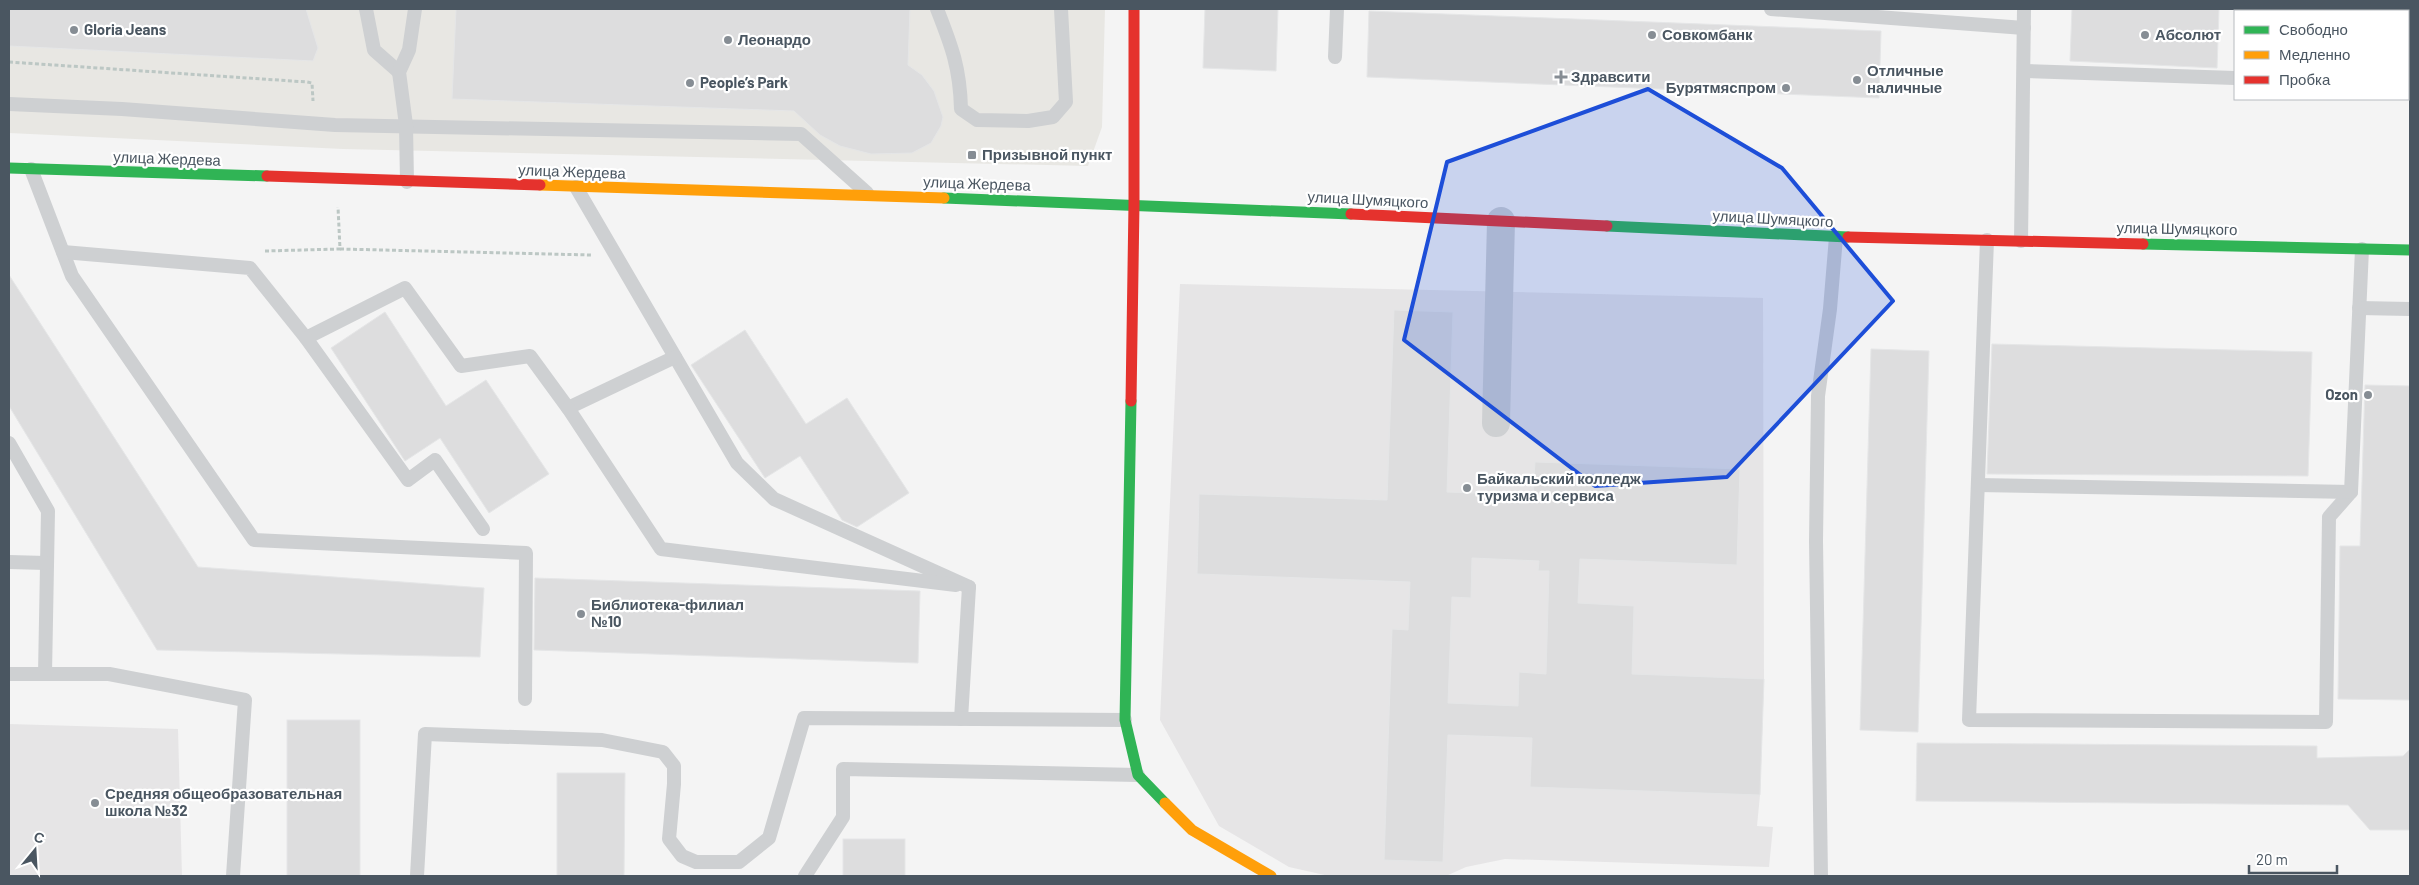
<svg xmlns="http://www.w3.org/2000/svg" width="2419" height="885" viewBox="0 0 2419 885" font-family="Barlow,sans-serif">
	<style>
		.commercial { fill: #e8e7e3 }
		.education { fill: #e6e5e6 }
		.building { fill: #ddddde; stroke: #e5e6e7; fill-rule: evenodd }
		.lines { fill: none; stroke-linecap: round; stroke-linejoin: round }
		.path { stroke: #bcc7c4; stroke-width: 3; stroke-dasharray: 4 2.5; stroke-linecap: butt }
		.lane { stroke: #ced0d2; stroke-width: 14 }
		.street { stroke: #ced0d2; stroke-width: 28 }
		.fast { stroke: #30b455; stroke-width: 11 }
		.slow { stroke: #ff9f0a; stroke-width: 11 }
		.jam { stroke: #e5322d; stroke-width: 11 }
		.marked { fill: #1d4ed8; fill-opacity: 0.2; stroke: #1d4ed8; stroke-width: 4; stroke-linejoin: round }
		.poi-dot { fill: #868d94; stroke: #fff; stroke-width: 2 }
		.labels { text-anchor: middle; stroke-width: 4.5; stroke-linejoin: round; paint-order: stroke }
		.poi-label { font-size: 15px; font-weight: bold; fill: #4a5661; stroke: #fff; text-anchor: start }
		.street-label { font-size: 15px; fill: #4a5661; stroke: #fff }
	</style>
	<rect width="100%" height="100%" fill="#f4f4f4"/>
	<path class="commercial" d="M 9,9 L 1105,9 L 1102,127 L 1088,166 L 343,149 L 9,133 Z"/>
	<g class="education">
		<path d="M 1180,284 L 1763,298 L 1764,679 L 1760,795 L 1757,826 L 1773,827 L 1769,867 L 1505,859 L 1466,867 L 1446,876 L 1329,876 L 1289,867 L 1219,826 L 1160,720 Z"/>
		<path d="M 9,724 L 178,729 L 182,876 L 9,876 Z"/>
	</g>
	<g class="building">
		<path d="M 9,9 L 306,9 L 318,48 L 313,61 L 9,46 Z"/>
		<path d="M 456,9 L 910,9 L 908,65 L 922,75 L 934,91 L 943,117 L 941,126 L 931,143 L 912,153 L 871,154 L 840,146 L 820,135 L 794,111 L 452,99 Z"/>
		<path d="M 1205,9 L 1278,9 L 1276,71 L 1203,68 Z"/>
		<path d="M 2072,9 L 2219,9 L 2217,68 L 2070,61 Z"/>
		<path d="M 1369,11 L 1881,31 L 1879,98 L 1367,77 Z"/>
		<path d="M 9,275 L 198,567 L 484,588 L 480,657 L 157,650 L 9,406 Z"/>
		<path d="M 1394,310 L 1453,312 L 1447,492 L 1533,495 L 1535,462 L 1740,469 L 1737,565 L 1580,559 L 1578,603 L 1634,606 L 1632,674 L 1764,679 L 1760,795 L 1530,787 L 1532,738 L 1448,735 L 1443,862 L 1384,860 L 1392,629 L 1408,630 L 1410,582 L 1197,574 L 1199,494 L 1387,500 ZM 1472,558 L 1539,561 L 1538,571 L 1549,571 L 1546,674 L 1519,672 L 1518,706 L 1448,703 L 1452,597 L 1471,598 Z"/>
		<path d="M 385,312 L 446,406 L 486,380 L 549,474 L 489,513 L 440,438 L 405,461 L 331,348 Z"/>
		<path d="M 745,330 L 806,424 L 847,398 L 909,493 L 857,527 L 842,520 L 800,456 L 765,478 L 691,365 Z"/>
		<path d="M 1992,344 L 2312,352 L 2308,476 L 1987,474 Z"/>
		<path d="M 1871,349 L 1929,351 L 1918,732 L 1860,730 Z"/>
		<path d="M 2365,385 L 2410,386 L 2410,700 L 2338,699 L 2340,546 L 2360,546 Z"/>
		<path d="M 535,578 L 920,591 L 918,663 L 534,650 Z"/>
		<rect x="287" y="720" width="73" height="156"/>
		<path d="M 1917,743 L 2317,746 L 2317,758 L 2403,756 L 2410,749 L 2410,830 L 2370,830 L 2348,805 L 1916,801 Z"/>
		<path d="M 557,773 L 625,773 L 624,876 L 557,876 Z"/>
		<rect x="843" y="839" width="62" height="37"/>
	</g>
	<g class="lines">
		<g class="path">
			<path d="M 9,62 L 307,82 L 312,83 L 313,101"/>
			<path d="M 340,249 L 591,255"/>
			<path d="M 265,251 L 340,249 L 338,207"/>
		</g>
		<g class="lane">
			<path d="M 366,9 L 374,50 L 399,72"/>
			<path d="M 937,9 C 952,47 960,68 961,109 L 977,120 L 1028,121 L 1053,117 L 1066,102 L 1061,9"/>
			<path d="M 1771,9 L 2024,28"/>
			<path d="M 2277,11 L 2277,9"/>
			<path d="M 1335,57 L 1337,9"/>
			<path d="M 2024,71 L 2235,78"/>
			<path d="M 9,104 L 122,109 L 335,125 L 801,134 L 867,193"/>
			<path d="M 31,169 L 72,276 L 254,540 L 526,553 L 525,699"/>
			<path d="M 407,182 L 406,125 L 399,72 L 409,50 L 415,9"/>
			<path d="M 576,187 L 737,463 L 774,499 L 969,587"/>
			<path d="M 1987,240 L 1969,720 L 2326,722 L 2329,517 L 2351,492 L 2362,249"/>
			<path d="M 2021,241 L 2024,9"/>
			<path d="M 63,252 L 250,268 L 306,338 L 405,288 L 461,366 L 530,356 L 568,408 L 675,357"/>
			<path d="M 2359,308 L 2410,309"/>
			<path d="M 306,338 L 408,480 L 435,460 L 483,529"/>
			<path d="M 568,408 L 661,549 L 956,585"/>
			<path d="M 9,443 L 48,511 L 45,674"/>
			<path d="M 1978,485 L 2351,492"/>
			<path d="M 9,562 L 46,563"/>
			<path d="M 9,674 L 109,674 L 245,700 L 233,876"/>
			<path d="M 961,719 L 969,587"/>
			<path d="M 417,876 L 425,734 L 602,740 L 663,752 L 674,766 L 674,784 L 669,839 L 682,856 L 696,862 L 739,862 L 769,838 L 804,718 L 1125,720"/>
			<path d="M 805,876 L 843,817 L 843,769 L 1138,775"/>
			<path d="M 1821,876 L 1816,541 L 1818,396 L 1830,309 L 1836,237"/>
		</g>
		<path class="street" d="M 1496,423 L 1501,221"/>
		<g class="fast">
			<path d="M 9,168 L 267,176"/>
			<path d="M 944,198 L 1351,214"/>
			<path d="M 1607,226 L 1848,237"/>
			<path d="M 2143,244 L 2410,250"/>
			<path d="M 1131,401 L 1125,720 L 1138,775 L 1165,803"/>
		</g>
		<g class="slow">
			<path d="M 540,185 L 944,198"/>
			<path d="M 1165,803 L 1192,830 L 1271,876"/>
		</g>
		<g class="jam">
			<path d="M 267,176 L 540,185"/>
			<path d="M 1351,214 L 1607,226"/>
			<path d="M 1848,237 L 2143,244"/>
			<path d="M 1131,401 L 1134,204 L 1134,9"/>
		</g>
	</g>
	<path class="marked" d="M 1648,89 L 1782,168 L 1893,301 L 1727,477 L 1595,486 L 1404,340 L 1447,162 Z"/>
	<g class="poi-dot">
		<circle cx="74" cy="30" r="5"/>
		<circle cx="1652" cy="35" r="5"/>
		<circle cx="2145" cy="35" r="5"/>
		<circle cx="728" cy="40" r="5"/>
		<path d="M1558.5 69.5h5v5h5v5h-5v5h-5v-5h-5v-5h5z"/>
		<circle cx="1857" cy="80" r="5"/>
		<circle cx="690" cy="83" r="5"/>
		<circle cx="1786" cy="88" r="5"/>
		<rect x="967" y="150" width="10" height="10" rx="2.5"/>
		<circle cx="2368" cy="395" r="5"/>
		<circle cx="1467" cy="488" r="5"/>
		<circle cx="581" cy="614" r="5"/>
		<circle cx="95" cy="803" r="5"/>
	</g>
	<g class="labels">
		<g class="poi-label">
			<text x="84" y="35">Gloria Jeans</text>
			<text x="1662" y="40">Совкомбанк</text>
			<text x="2155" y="40">Абсолют</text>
			<text x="738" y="45">Леонардо</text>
			<text x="1867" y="76">Отличные<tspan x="1867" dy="17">наличные</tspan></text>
			<text x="1571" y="82">Здравсити</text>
			<text x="700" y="88">People’s Park</text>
			<text x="1776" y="93" text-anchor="end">Бурятмяспром</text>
			<text x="982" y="160">Призывной пункт</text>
			<text x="2358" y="400" text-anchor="end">Ozon</text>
			<text x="1477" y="484">Байкальский колледж<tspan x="1477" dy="17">туризма и сервиса</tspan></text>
			<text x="591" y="610">Библиотека-филиал<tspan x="591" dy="17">№10</tspan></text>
			<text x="105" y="799">Средняя общеобразовательная<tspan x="105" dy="17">школа №32</tspan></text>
		</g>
		<g class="street-label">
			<text transform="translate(167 159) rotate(2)" y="5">улица Жердева</text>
			<text transform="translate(572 172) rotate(2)" y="5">улица Жердева</text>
			<text transform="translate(977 184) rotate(2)" y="5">улица Жердева</text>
			<text transform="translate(1368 200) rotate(3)" y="5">улица Шумяцкого</text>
			<text transform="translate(1773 219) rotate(3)" y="5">улица Шумяцкого</text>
			<text transform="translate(2177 229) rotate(1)" y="5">улица Шумяцкого</text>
		</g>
	</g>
	<rect width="2419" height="885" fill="none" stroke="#4a5661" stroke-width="20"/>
	<rect x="2234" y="10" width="175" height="90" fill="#ffffff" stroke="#b7bbc0"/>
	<rect x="2244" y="26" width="25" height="8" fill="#30b455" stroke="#b7bbc0"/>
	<text x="2279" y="35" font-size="15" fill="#4a5661">Свободно</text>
	<rect x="2244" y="51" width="25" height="8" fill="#ff9f0a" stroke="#b7bbc0"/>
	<text x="2279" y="60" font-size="15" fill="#4a5661">Медленно</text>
	<rect x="2244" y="76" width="25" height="8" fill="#e5322d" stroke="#b7bbc0"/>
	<text x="2279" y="85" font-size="15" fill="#4a5661">Пробка</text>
	<g transform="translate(35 850) rotate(18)" stroke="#ffffff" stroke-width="4" paint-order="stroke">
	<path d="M0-4L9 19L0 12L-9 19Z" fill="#4a5661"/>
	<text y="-8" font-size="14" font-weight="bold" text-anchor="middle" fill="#4a5661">С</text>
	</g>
	<path d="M2249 865v8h88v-8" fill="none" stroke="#4a5661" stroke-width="2.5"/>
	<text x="2256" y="865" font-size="15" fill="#4a5661" stroke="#ffffff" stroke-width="4" paint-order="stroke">20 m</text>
</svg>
